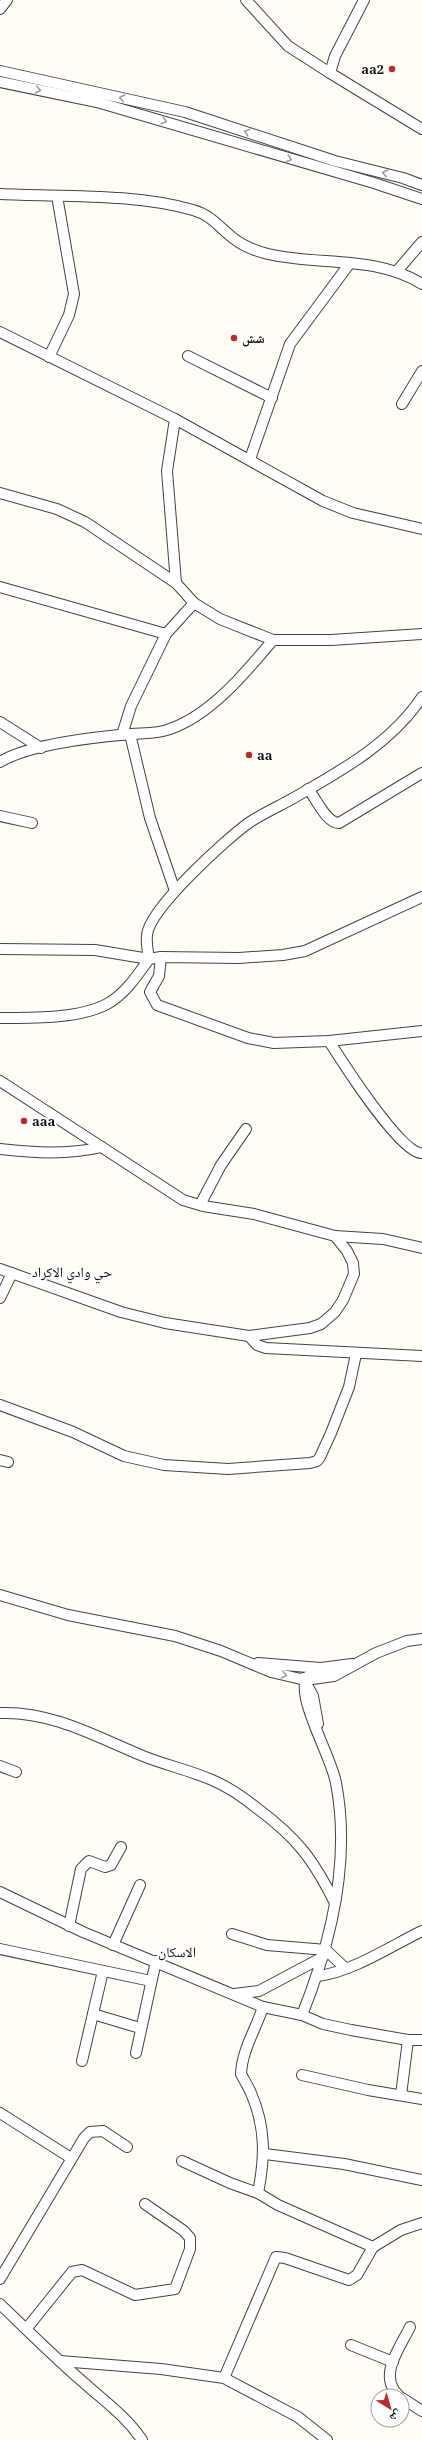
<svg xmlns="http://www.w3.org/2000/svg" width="422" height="2440" viewBox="0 0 422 2440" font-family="Georgia,'Noto Naskh Arabic',serif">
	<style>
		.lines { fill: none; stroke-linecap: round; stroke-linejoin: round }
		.minor-casing { stroke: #444; stroke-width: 12 }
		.minor { stroke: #fff; stroke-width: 10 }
		.oneway { stroke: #a0a0a0 }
		.poi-dot { fill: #c4262e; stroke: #fff; stroke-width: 1.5 }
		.labels { text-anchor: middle; stroke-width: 4; stroke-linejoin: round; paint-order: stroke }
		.poi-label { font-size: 13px; font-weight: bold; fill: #111; stroke: #fff; text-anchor: start }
		.neighbourhood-label { font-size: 14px; fill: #111; stroke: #fff }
	</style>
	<rect width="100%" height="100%" fill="#fffdf5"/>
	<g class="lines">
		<defs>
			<g id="minor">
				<path d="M 246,0 L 288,46 L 330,73"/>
				<path d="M 364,0 L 335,56 L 330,73 L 422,129"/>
				<path d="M 0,9 L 7,0"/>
				<path d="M 0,71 L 185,112 L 335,161 L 403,178 L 422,185"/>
				<path d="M 0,82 L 97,102 L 374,183 L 422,199"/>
				<path d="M 0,194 C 62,197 134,193 193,210 C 211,215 219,227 233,238 C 243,246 256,251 268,254 C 320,266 375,255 422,284"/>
				<path d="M 397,271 L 422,242"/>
				<path d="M 0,332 L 175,419 L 323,501 L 353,513 L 422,529"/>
				<path d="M 188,356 L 272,398"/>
				<path d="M 49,357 L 69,315 L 74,294 L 57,196"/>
				<path d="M 402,404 L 422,371"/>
				<path d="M 175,419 L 167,471 L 176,583"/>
				<path d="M 250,459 L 290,344 L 350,263"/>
				<path d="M 0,493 L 57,509 L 85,522 L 176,583 L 194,603 L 220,619 L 273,640 L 331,640 L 422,634"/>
				<path d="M 0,587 L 166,634"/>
				<path d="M 0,722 L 41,748"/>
				<path d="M 130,734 L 150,818 L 175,891"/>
				<path d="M 122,735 L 131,706 L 166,634 L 194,603"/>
				<path d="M 0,762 C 29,744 96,737 131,734 C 144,733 158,734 170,729 C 211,715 246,672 273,640"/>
				<path d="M 308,789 C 316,798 326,823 339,823 L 422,773"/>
				<path d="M 0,816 L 32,823"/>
				<path d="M 0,949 L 95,950 L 149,959 L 161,957 L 239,958 L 283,955 L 305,951 L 422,897"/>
				<path d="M 161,957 L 159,976 L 150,992 L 157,1005 L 248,1038 L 274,1043 L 329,1041 L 422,1031"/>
				<path d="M 0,1018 C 31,1018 79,1019 107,1004 C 125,994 137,976 149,959 C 148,952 146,943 147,935 C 149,909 227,838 250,822 C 262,814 277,807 290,800 C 339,772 391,744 422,697"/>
				<path d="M 329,1041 C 341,1060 403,1157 422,1153"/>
				<path d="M 0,1081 L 183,1200 L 203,1206 L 254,1214 L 335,1236 L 347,1251 L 353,1263 L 354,1274 L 343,1300 L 335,1312 L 321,1324 L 310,1328 L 249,1336 L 165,1323 L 121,1312 L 0,1269"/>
				<path d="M 0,1149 C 35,1153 67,1155 102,1147"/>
				<path d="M 200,1205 L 221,1165 L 246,1129"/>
				<path d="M 335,1236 L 383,1239 L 422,1248"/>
				<path d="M 0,1298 L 12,1273"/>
				<path d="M 249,1336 L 257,1345 L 266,1348 L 422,1356"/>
				<path d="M 0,1405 L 73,1432 L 124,1456 L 164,1465 L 228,1469 L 310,1463 L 317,1461 L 320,1457 L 331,1433 L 349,1387 L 356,1354"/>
				<path d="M 0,1460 L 8,1462"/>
				<path d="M 0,1595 L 68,1615 L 175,1636 L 221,1651 L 271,1672 L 305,1680 L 334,1676 L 376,1653 L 407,1641 L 422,1639"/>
				<path d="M 258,1663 L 321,1668 L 352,1664"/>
				<path d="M 303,1678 L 313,1696 L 318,1724"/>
				<path d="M 0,1713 C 52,1711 97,1737 143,1756 C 165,1765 189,1770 212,1780 C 229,1787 243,1797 258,1809 C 297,1838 313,1859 335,1903"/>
				<path d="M 0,1766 L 16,1772"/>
				<path d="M 0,1892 L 83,1932 L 263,2007 L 302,2015 L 323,2024 L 351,2030 L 408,2040 L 422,2040"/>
				<path d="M 69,1926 L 81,1869 L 89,1861 L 105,1867 L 111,1865 L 121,1847"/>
				<path d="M 232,1934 L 267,1945 L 326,1950 L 345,1968"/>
				<path d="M 113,1945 L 140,1885"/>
				<path d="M 0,1949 L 151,1981"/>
				<path d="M 318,1976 C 352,1972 391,1946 422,1931"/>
				<path d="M 234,1994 L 259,1991 L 323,1957"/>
				<path d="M 93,2014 L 140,2028"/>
				<path d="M 302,2015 C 331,1943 351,1861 336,1783 C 332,1758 295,1696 307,1677 L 321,1668"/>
				<path d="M 136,2053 L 156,1961"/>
				<path d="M 82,2061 L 103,1971"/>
				<path d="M 302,2075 L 368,2090 L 422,2099"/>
				<path d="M 401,2095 L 408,2040"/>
				<path d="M 0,2113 L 71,2158"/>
				<path d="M 265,2154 L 344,2164 L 422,2180"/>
				<path d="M 182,2161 L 230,2183 L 258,2193 L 278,2205 L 373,2247 L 401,2230 L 422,2223"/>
				<path d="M 258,2193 C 265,2157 266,2128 251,2093 C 248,2086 244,2080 241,2074 C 242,2050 256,2029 263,2007"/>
				<path d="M 0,2279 L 84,2138 L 90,2132 L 103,2131 L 127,2147"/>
				<path d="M 0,2304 C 27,2330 54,2357 83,2382 C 104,2401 126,2416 142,2440"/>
				<path d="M 27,2328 L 72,2272 L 82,2270 L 135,2295 L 175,2289 L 190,2249 L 190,2238 L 184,2231 L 145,2204"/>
				<path d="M 351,2345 L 393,2362"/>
				<path d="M 60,2361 L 161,2369 L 224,2378 L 298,2417 L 327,2440"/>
				<path d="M 224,2378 L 276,2257 L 285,2258 L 349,2280 L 357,2275 L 373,2247"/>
				<path d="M 399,2396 C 377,2376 400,2348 410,2327"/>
				<path d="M 402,2398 L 422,2411"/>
			</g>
		</defs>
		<use href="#minor" class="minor-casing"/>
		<use href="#minor" class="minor"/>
	</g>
	<defs><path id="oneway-chevron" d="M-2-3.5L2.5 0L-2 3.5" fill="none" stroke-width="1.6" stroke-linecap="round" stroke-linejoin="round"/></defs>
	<g class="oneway">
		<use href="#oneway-chevron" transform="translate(38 90) rotate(12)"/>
		<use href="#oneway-chevron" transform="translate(122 98) rotate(-167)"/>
		<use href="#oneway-chevron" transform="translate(164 121) rotate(16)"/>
		<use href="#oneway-chevron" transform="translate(247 132) rotate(-161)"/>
		<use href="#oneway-chevron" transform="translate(289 159) rotate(17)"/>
		<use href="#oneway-chevron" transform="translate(385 173) rotate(-167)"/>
		<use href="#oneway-chevron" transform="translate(284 1675) rotate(14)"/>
	</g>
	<g class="poi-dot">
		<circle cx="392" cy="69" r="4"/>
		<circle cx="234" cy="338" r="4"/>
		<circle cx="249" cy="755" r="4"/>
		<circle cx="24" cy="1121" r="4"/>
	</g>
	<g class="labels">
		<g class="poi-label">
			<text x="384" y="74" text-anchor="end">aa2</text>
			<text x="242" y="343">شش</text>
			<text x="257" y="760">aa</text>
			<text x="32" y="1126">aaa</text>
		</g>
		<g class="neighbourhood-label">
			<text x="72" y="1277">حي وادي الاكراد</text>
			<text x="177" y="1957">الاسكان</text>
		</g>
	</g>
	<g transform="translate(390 2408) rotate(143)"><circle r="19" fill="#ffffff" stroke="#a0a0a0"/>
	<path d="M0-3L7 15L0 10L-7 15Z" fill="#c4262e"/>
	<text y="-6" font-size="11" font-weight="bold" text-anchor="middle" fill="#111111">ش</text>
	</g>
</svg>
